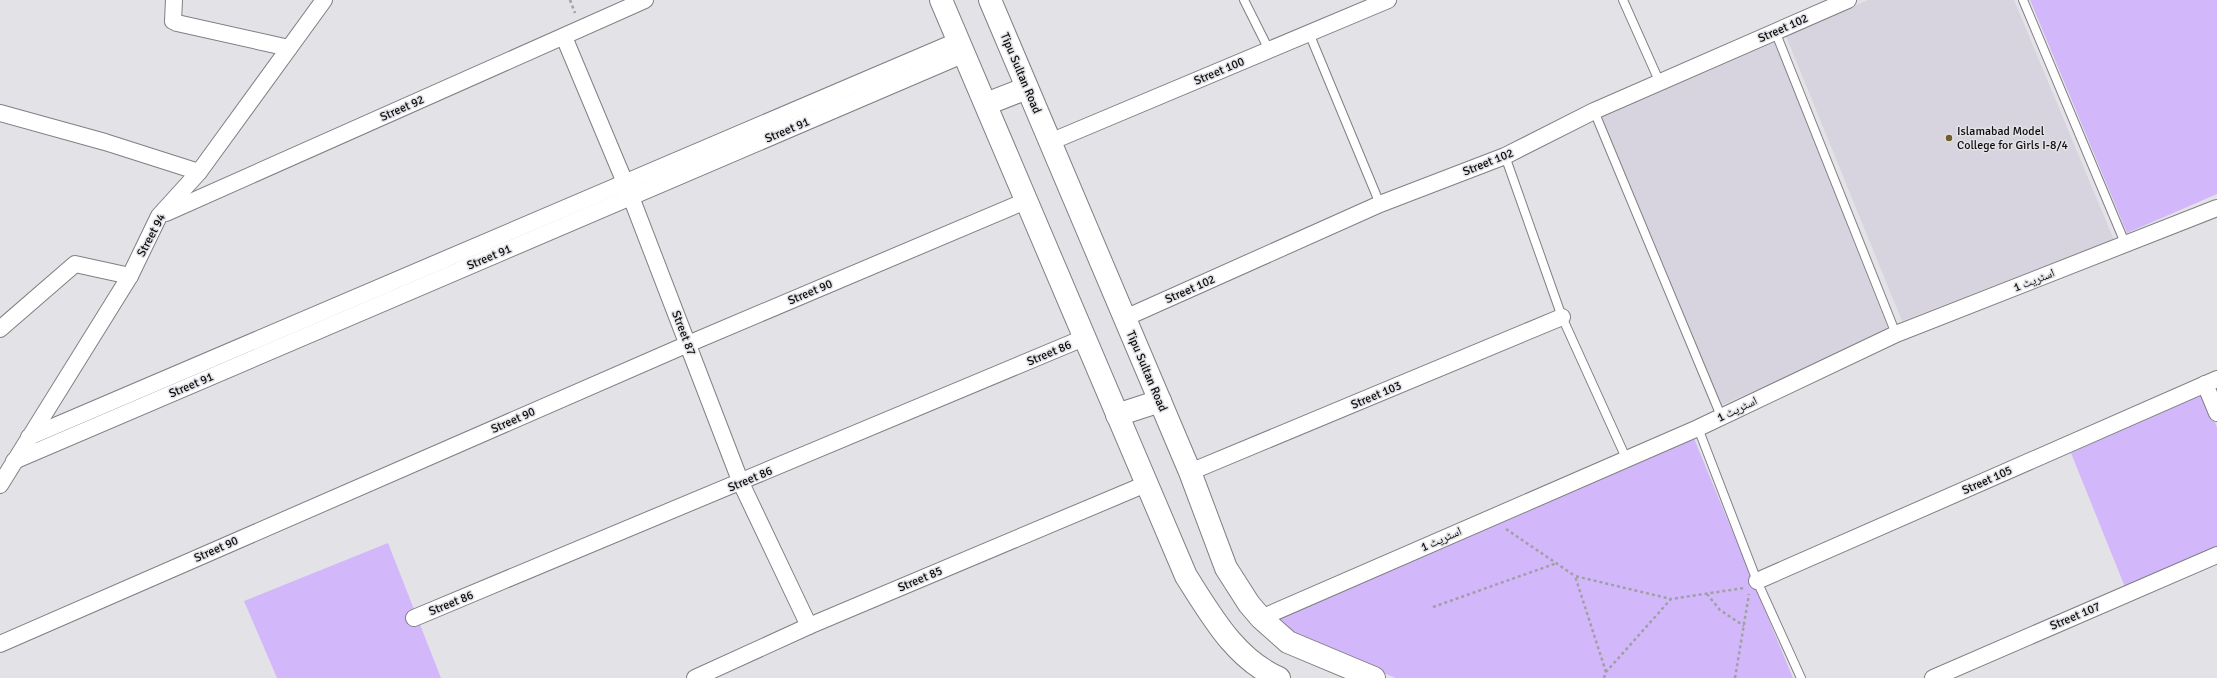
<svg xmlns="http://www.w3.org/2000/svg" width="2217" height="678" viewBox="0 0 2217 678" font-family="Signika,'Noto Naskh Arabic',sans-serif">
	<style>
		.built { fill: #d8d4df }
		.green { fill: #d2b8fb }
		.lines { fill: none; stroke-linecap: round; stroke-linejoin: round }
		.lane-casing { stroke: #807f83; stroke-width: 10 }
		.street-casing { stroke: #807f83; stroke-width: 18 }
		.secondary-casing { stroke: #807f83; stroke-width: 24 }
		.path { stroke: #a09fa2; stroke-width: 2.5; stroke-dasharray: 3 3; stroke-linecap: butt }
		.lane { stroke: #fff; stroke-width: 8 }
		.street { stroke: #fff; stroke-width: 16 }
		.secondary { stroke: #fff; stroke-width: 22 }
		.poi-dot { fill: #6e5e2b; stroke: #e3e2e6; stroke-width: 1.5 }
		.labels { text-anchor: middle; stroke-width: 3; stroke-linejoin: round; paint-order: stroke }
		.street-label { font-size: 12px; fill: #0d0c0e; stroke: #e3e2e6 }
		.poi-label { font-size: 12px; fill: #0d0c0e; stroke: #e3e2e6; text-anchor: start }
	</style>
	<rect width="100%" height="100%" fill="#e3e2e6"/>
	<g class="built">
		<path d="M 1868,0 L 2014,0 L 2114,240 L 1902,321 L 1786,36 Z"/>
		<path d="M 1772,37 L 1889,331 L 1720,406 L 1591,114 Z"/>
	</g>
	<g class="green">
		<path d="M 2030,0 L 2217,0 L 2217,194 L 2127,233 Z"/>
		<path d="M 2202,393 L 2217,427 L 2217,549 L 2125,587 L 2071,453 Z"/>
		<path d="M 1693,436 L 1793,678 L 1396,678 L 1294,638 L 1271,620 Z"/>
		<path d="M 388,543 L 441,678 L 277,678 L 244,601 Z"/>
	</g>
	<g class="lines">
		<defs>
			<g id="lane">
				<path d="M 1244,0 L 1269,50"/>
				<path d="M 1623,0 L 1660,83"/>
				<path d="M 2023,0 L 2125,243"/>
				<path d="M 1775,31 L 1896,334"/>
				<path d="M 1309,33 L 1380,204"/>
				<path d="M 1594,111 L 1721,416"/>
				<path d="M 1505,156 L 1562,317 L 1626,458"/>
				<path d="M 1698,428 L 1757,581 L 1801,678"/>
			</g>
			<g id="street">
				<path d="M 174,0 L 173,21 L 177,23 L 289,48"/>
				<path d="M 564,37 L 631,197 L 741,483 L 809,626"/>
				<path d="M 0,113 L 105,142 L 199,172"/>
				<path d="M 1050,142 L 1388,0"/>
				<path d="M 166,213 L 645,0"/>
				<path d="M 1125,318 L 1380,204 L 1505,156 L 1594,111 L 1848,0"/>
				<path d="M 0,329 L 75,264 L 130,276"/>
				<path d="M 2205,384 L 2217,413"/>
				<path d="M 29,437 L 959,40"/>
				<path d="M 14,461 L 965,54"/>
				<path d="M 1190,472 L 1562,317"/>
				<path d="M 0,485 L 130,276 L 159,216 L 199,172 L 324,0"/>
				<path d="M 1757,581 L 2217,379"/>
				<path d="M 414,618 L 1086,337"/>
				<path d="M 1261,618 L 1698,428 L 1896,334 L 2217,208"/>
				<path d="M 0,644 L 688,344 L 1028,200"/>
				<path d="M 695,678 L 809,626 L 1146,484"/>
				<path d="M 1933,678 L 2217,555"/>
			</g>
			<g id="secondary">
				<path d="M 941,0 L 1186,576 C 1211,615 1235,659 1279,678"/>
				<path d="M 990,0 L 1190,472 L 1226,568 L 1249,604 L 1261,618 L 1288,642 L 1374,678"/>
				<path d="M 986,104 L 1027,88"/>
				<path d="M 1117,415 L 1160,401"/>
			</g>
		</defs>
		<use href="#lane" class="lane-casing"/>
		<use href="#street" class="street-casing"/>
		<use href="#secondary" class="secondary-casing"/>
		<g class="path">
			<path d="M 570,0 L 575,13"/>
			<path d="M 1506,529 L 1575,576"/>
			<path d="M 1707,594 L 1720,610 L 1744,626"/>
			<path d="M 1433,607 L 1557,563"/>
			<path d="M 1606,672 L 1575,576 L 1671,599"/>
			<path d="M 1604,678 L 1606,672 L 1671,599 L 1744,588"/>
			<path d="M 1735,678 L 1749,594"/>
		</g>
		<use href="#lane" class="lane"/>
		<use href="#street" class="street"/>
		<use href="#secondary" class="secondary"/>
	</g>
	<circle class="poi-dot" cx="1949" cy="138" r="4"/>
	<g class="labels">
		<g class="street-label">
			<text transform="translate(1783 28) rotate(-24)" y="4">Street 102</text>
			<text transform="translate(1219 71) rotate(-23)" y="4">Street 100</text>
			<text transform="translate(1021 73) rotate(67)" y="4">Tipu Sultan Road</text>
			<text transform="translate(402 108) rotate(-24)" y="4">Street 92</text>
			<text transform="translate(787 130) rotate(-23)" y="4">Street 91</text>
			<text transform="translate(1488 162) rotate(-22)" y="4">Street 102</text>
			<text transform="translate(151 235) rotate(-62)" y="4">Street 94</text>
			<text transform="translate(489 257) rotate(-23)" y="4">Street 91</text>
			<text transform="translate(2034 280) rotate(-22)" y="4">اسٹریٹ 1</text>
			<text transform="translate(1190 289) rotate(-24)" y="4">Street 102</text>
			<text transform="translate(810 292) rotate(-23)" y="4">Street 90</text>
			<text transform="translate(684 333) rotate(69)" y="4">Street 87</text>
			<text transform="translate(1049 353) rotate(-23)" y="4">Street 86</text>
			<text transform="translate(1147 371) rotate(67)" y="4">Tipu Sultan Road</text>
			<text transform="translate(191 385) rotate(-23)" y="4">Street 91</text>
			<text transform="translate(1376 395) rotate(-23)" y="4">Street 103</text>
			<text transform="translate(1737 409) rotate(-26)" y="4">اسٹریٹ 1</text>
			<text transform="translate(513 420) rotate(-24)" y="4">Street 90</text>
			<text transform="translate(750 479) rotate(-23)" y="4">Street 86</text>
			<text transform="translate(1987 480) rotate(-24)" y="4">Street 105</text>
			<text transform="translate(1441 539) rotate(-24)" y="4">اسٹریٹ 1</text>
			<text transform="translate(216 549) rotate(-24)" y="4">Street 90</text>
			<text transform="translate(920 579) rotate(-23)" y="4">Street 85</text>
			<text transform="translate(451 603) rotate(-22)" y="4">Street 86</text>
			<text transform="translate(2075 616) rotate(-23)" y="4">Street 107</text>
		</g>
		<g class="poi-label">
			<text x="1957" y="135">Islamabad Model<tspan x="1957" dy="14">College for Girls I-8/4</tspan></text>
		</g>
	</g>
</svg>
